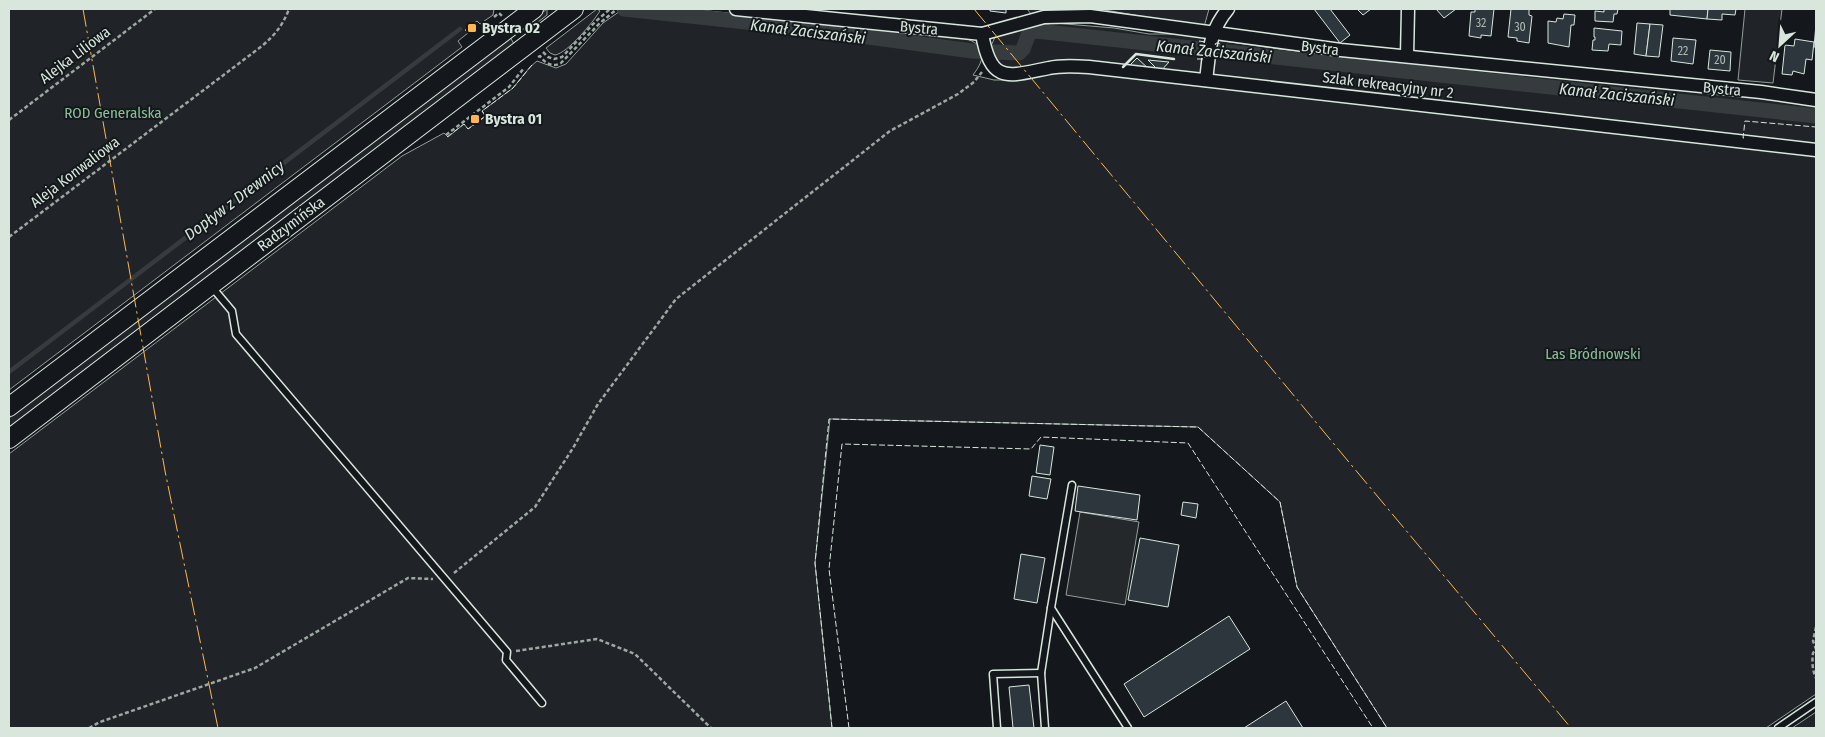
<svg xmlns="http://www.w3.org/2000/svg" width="1825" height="737" viewBox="0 0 1825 737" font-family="'Fira Sans Condensed',sans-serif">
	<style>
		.green { fill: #202428; stroke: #939e99 }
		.parking { fill: #24282b; stroke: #939e99 }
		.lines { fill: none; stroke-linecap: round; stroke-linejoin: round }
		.stream { stroke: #363b3e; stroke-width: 4.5 }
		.canal { stroke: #363b3e; stroke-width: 15 }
		.building { fill: #2c363c; stroke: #d8e6dc }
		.lane-casing { stroke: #d8e6dc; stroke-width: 9 }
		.street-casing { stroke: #d8e6dc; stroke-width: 15 }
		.secondary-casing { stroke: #d8e6dc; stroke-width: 20 }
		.path { stroke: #9da8a2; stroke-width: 2.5; stroke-dasharray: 4 2.5; stroke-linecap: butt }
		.lane { stroke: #14181c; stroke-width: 6 }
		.street { stroke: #14181c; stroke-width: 12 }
		.secondary { stroke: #14181c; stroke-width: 18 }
		.fence { stroke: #d8e6dc; stroke-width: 1; stroke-dasharray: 6 2.5; stroke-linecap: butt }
		.wall { stroke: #d8e6dc; stroke-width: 2.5 }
		.power { stroke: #ffb74d; stroke-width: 1; stroke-dasharray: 18 4 2.5 4; stroke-linecap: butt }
		.poi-dot { fill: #ffb74d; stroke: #14181c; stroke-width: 2 }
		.labels { text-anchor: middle; stroke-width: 4; stroke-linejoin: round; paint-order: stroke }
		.number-label { font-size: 12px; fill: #adbab4 }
		.poi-label { font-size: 15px; font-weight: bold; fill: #d8e6dc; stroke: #14181c; text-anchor: start }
		.street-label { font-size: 15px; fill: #d8e6dc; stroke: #14181c }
		.park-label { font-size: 15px; fill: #8ac095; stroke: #14181c }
		.water-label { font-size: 16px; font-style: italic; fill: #d8e6dc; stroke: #14181c }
	</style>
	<rect width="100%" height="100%" fill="#14181c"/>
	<g class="green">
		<path d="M 9,9 L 494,9 L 493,15 L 480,24 L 477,21 L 465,30 L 468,33 L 458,41 L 462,47 L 9,390 Z"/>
		<path d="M 547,9 L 547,15 L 529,29 L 526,25 Z"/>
		<path d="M 597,9 L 600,11 C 593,22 568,53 555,55 L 550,53 L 546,48 Z"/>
		<path d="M 623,9 L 690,9 L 964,38 C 987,45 986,58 973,75 L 994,80 L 1014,80 L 1002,70 L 993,54 L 1021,54 C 1029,49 1026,37 1035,33 L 1816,118 L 1816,694 L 1766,728 L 1387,728 L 1297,587 L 1280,502 L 1198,427 L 830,419 L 815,563 L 832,728 L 9,728 L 9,454 L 402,156 L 444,133 L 448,137 L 464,124 L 468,129 L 485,116 L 482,111 L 513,88 L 530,67 L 537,61 L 556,68 L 566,64 L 603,23 Z"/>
		<path d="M 1027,9 L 1076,9 L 1031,14 Z"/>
		<path d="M 1099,9 L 1209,9 L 1204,27 Z"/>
		<path d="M 1745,9 L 1782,9 L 1773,83 L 1738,80 Z"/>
		<path d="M 1054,23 L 1114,28 L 1149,34 L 1176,34 L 1207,38 L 1206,47 L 1036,29 L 1027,32 L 1018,51 L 992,51 L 991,46 L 995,37 L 1034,26 Z"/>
		<path d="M 510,37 L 514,44 L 9,427 L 9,418 Z"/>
		<path d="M 1216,40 L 1279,49 L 1798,102 L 1816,105 L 1816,114 L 1215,48 Z"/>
		<path d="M 1816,712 L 1816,728 L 1792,728 Z"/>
	</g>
	<path class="parking" d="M 1080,512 L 1139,522 L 1125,605 L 1066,595 Z"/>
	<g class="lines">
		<path class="stream" d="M 9,372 L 460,29"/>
		<path class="canal" d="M 624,9 L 802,28 L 972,51 L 1019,53 L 1023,49 L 1029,33 L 1036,31 L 1816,116"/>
	</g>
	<g class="building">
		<path d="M 990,9 L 1006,9 L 1006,13 L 990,11 Z"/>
		<path d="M 1314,9 L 1330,9 L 1350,35 L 1340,43 Z"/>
		<path d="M 1357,9 L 1371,9 L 1363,15 Z"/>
		<path d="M 1436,9 L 1456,9 L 1444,18 Z"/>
		<path d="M 1475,9 L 1494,9 L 1491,36 L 1481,35 L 1481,38 L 1469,36 L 1471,12 L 1475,12 Z"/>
		<path d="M 1511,9 L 1529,9 L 1529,15 L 1532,16 L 1529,43 L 1517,41 L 1517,38 L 1508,37 Z"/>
		<path d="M 1604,9 L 1618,9 L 1617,14 L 1614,14 L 1613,22 L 1595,21 L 1595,11 L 1604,12 Z"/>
		<path d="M 1670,9 L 1708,9 L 1707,19 L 1670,15 Z"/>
		<path d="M 1708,9 L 1736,9 L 1735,15 L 1722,14 L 1722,20 L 1707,19 Z"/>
		<path d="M 1564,14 L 1575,15 L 1574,25 L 1571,25 L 1569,47 L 1548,43 L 1548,21 L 1556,22 L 1557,18 L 1563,19 Z"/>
		<path d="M 1637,23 L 1650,24 L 1646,56 L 1634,54 Z"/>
		<path d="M 1650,24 L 1663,25 L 1659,57 L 1646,56 Z"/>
		<path d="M 1816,24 L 1816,47 L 1814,47 Z"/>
		<path d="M 1594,28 L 1622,31 L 1621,45 L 1609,44 L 1608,51 L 1592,50 L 1593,40 L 1595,40 L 1595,37 L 1594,37 Z"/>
		<path d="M 1673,38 L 1696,40 L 1693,64 L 1671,61 Z"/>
		<path d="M 1795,39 L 1814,42 L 1812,60 L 1806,59 L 1804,74 L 1793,71 L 1792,75 L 1782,74 L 1785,45 L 1794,46 Z"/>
		<path d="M 1710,50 L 1731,52 L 1730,71 L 1708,69 Z"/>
		<path d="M 1137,58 L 1150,70 L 1128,67 Z"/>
		<path d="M 1148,60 L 1169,62 L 1160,72 Z"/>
		<path d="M 1040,445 L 1054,447 L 1050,475 L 1036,473 Z"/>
		<path d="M 1032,476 L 1051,479 L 1047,499 L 1029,496 Z"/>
		<path d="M 1078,486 L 1140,495 L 1137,520 L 1075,511 Z"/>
		<path d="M 1183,502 L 1198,504 L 1196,518 L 1181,515 Z"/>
		<path d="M 1140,538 L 1179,545 L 1168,607 L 1128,600 Z"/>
		<path d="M 1021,554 L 1045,558 L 1037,603 L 1014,599 Z"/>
		<path d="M 1229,616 L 1250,649 L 1144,717 L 1124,684 Z"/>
		<path d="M 1029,685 L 1034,728 L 1013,728 L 1009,687 Z"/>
		<path d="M 1286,701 L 1303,728 L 1244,728 Z"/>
	</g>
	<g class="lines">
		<defs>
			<g id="lane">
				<path d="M 211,286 L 232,311 L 236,334 L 507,652 L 506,660 L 542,703"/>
				<path d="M 1072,485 L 1051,608 L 1128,728"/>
				<path d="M 997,728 L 993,674 L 1041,673"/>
				<path d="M 1045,728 L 1041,673 L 1051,608"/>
				<path d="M 1778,728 L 1816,702"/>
			</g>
			<g id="street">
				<path d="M 736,9 L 982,34 L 1044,17 L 1090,16 L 1341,50 L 1761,92 L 1816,100"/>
				<path d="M 982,34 C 991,85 1008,76 1049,68 C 1062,65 1076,66 1089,67 L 1816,150"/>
				<path d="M 1407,56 L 1408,9"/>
				<path d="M 1206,80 C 1210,51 1208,33 1228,9"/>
			</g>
			<g id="secondary">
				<path d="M 9,407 L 534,9"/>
				<path d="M 9,439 L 574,9"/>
			</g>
		</defs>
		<use href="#lane" class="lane-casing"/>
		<use href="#street" class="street-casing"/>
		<use href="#secondary" class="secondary-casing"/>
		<g class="path">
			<path d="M 494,17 L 499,13 L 502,16"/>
			<path d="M 543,52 L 548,57 L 554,59 L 562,57 L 595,22 L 610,9"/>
			<path d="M 538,57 L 540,56 C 545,63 552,68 561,63 L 600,23 L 617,9"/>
			<path d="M 9,120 L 155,9"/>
			<path d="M 446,135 L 509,87 L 524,68"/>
			<path d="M 9,237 L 262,46 C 275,35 283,25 289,9"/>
			<path d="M 454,573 L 535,507 L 573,448 L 598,404 L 676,299 L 890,131 L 958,94 L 974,82 L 982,72"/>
			<path d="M 1816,627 L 1813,641 L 1816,649 L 1813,653 C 1812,661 1812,670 1816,678"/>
			<path d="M 516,651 L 597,639 L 635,654 L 711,728"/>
			<path d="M 89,728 L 100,722 L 255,668 L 408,578 L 433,579"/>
		</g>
		<use href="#lane" class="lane"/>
		<use href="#street" class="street"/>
		<use href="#secondary" class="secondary"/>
		<g class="fence">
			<path d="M 1199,41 L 1206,42 L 1206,44"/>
			<path d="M 1215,45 L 1216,43 L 1222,44"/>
			<path d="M 1197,59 L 1204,59 L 1205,56"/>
			<path d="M 447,137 L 464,124 L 468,129 L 486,116 L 482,111 L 513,88 L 532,65"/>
			<path d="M 1744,138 L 1743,138 L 1745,121 L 1816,127"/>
			<path d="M 832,728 L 815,563 L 829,419 L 1198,427 L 1280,502 L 1297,587 L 1387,728"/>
			<path d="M 849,728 L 829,569 L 842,444 L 1031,449 L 1041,437 L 1188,443 L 1373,728"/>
		</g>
		<path class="wall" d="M 1123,67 L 1136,54 L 1174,59"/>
		<g class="power">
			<path d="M 83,9 L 165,471 L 218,728"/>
			<path d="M 974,9 L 1348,461 L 1571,728"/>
		</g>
	</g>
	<g class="poi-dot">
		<rect x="467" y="23" width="10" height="10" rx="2.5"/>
		<rect x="470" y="114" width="10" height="10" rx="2.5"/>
	</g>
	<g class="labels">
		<g class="number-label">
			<text x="1481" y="27">32</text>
			<text x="1520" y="31">30</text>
			<text x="1683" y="55">22</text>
			<text x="1720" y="64">20</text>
		</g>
		<g class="poi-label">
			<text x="482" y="33">Bystra 02</text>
			<text x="485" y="124">Bystra 01</text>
		</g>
		<g class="street-label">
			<text transform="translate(919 28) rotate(5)" y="5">Bystra</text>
			<text transform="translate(1320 48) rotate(7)" y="5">Bystra</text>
			<text transform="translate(75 55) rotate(-37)" y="5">Alejka Liliowa</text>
			<text transform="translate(1388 85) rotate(7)" y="5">Szlak rekreacyjny nr 2</text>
			<text transform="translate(1722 89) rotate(5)" y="5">Bystra</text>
			<text transform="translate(75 172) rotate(-37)" y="5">Aleja Konwaliowa</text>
			<text transform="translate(291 224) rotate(-37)" y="5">Radzymińska</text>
		</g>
		<g class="park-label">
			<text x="113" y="118">ROD Generalska</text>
			<text x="1593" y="359">Las Bródnowski</text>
		</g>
		<g class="water-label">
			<text transform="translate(808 31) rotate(7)" y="6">Kanał Zaciszański</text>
			<text transform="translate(1214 51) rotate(6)" y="6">Kanał Zaciszański</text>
			<text transform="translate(1617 94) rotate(6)" y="6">Kanał Zaciszański</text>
			<text transform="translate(234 200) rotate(-37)" y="6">Dopływ z Drewnicy</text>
		</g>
	</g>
	<rect width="1825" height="737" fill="none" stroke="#d8e6dc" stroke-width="20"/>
	<g transform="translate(1780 45) rotate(206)" stroke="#14181c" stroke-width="4" paint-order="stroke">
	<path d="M0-4L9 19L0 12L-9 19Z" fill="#d8e6dc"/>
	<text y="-8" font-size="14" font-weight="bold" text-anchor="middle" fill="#d8e6dc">N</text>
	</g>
</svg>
